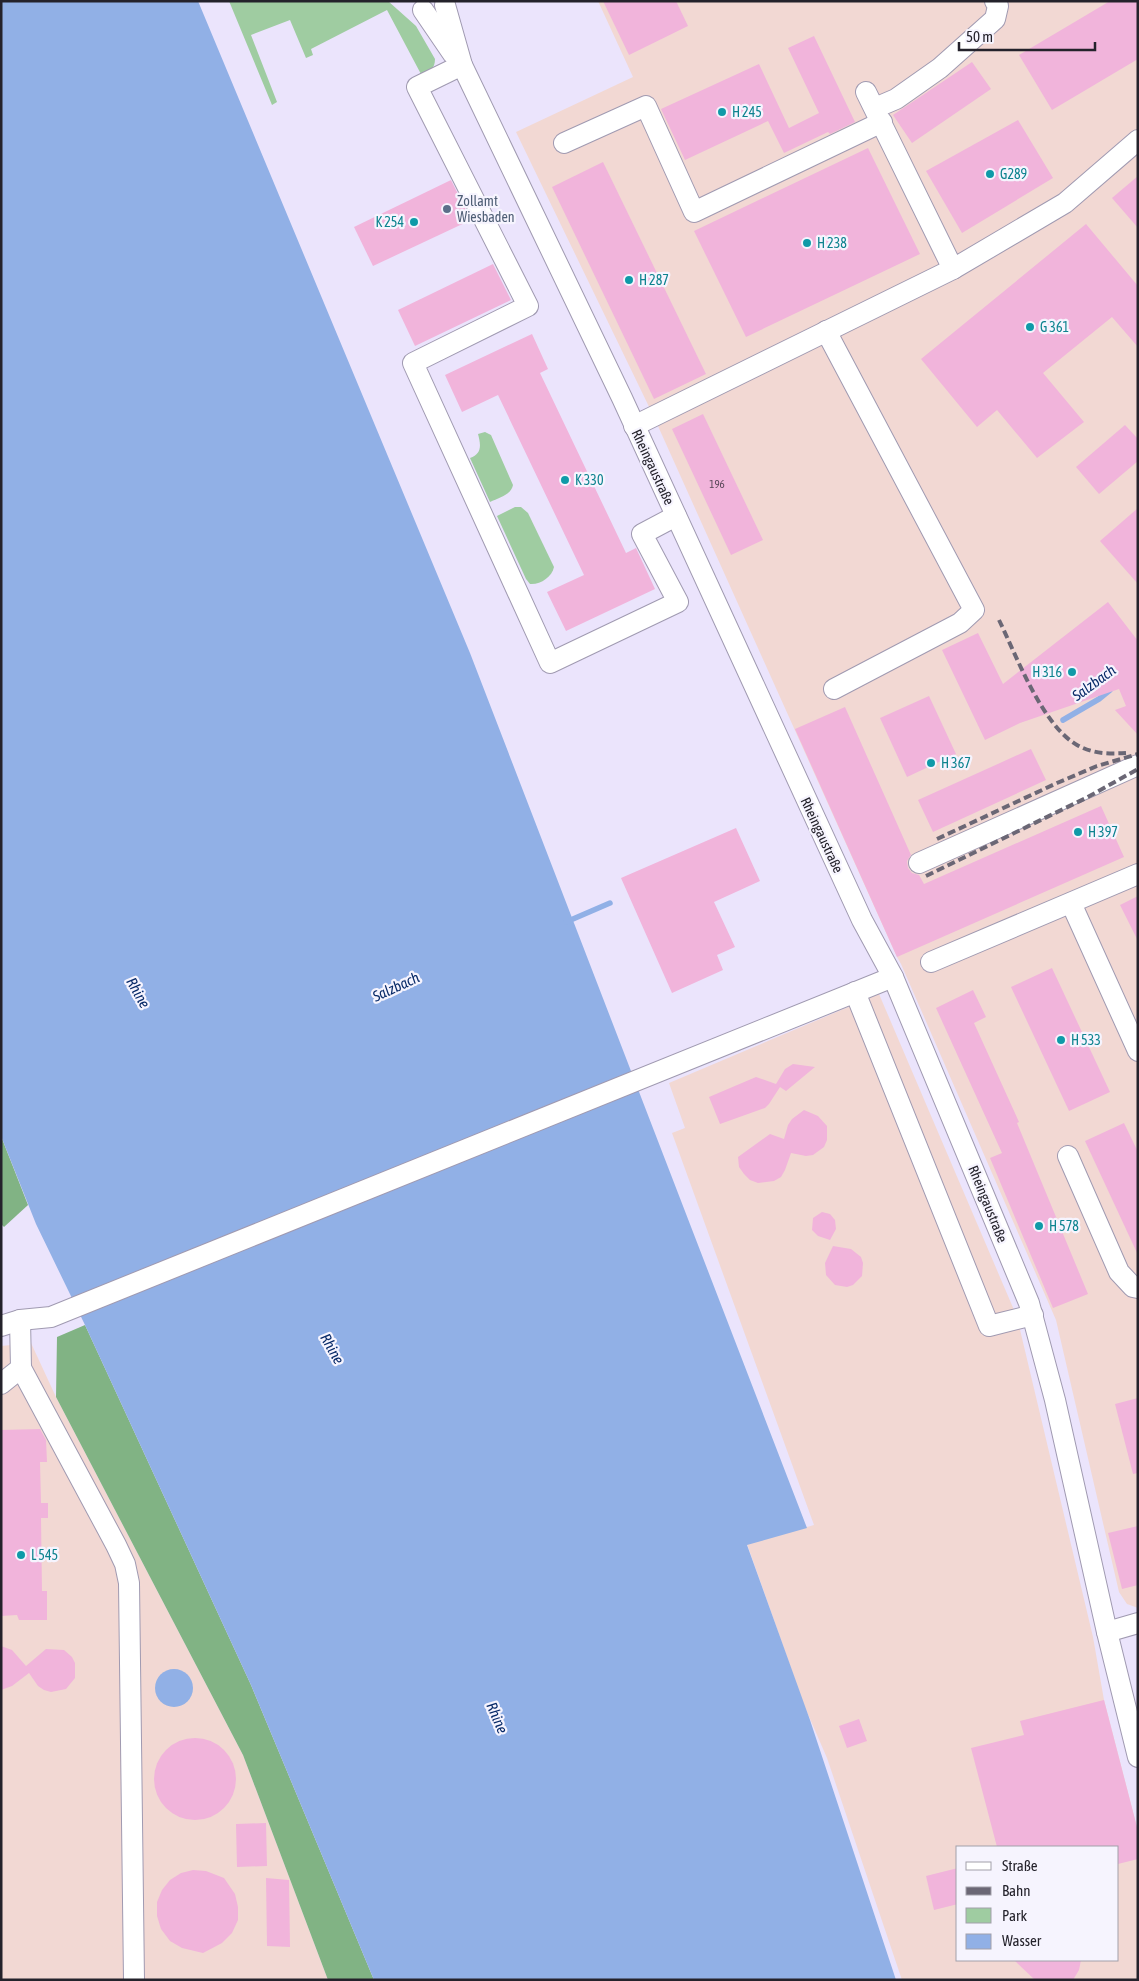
<svg xmlns="http://www.w3.org/2000/svg" width="1139" height="1981" viewBox="0 0 1139 1981" font-family="'Asap Condensed',sans-serif">
	<style>
		.industrial { fill: #f2d8d3; fill-rule: evenodd }
		.green { fill: #9fcca1 }
		.forest { fill: #81b384 }
		.water { fill: #91b0e6 }
		.lines { fill: none; stroke-linecap: round; stroke-linejoin: round }
		.stream { stroke: #91b0e6; stroke-width: 5.5 }
		.building { fill: #f1b4db }
		.minor-casing { stroke: #a09ab1; stroke-width: 22 }
		.minor { stroke: #fff; stroke-width: 20 }
		.rail { stroke: #6b6775; stroke-width: 4; stroke-dasharray: 8 4; stroke-linecap: butt }
		.culture-dot { fill: #0f9aa8; stroke: #f6f4fe; stroke-width: 2 }
		.service-dot { fill: #5c6f8a; stroke: #f6f4fe; stroke-width: 2 }
		.labels { text-anchor: middle; stroke-width: 4.5; stroke-linejoin: round; paint-order: stroke }
		.number-label { font-size: 11px; fill: #574657 }
		.culture-label { font-size: 14px; fill: #0d838f; stroke: #f6f4fe; text-anchor: start }
		.service-label { font-size: 14px; fill: #4e5e75; stroke: #f6f4fe; text-anchor: start }
		.street-label { font-size: 14px; fill: #24222b; stroke: #f6f4fe }
		.water-label { font-size: 15px; font-style: italic; fill: #082a68; stroke: #f6f4fe }
	</style>
	<rect width="100%" height="100%" fill="#ebe4fc"/>
	<g class="industrial">
		<path d="M 598,1 L 1138,1 L 1138,1608 L 1127,1604 L 1119,1592 L 1056,1320 L 901,964 L 897,957 L 653,415 L 516,132 L 633,77 Z"/>
		<path d="M 879,994 L 1017,1317 L 1093,1637 L 1104,1700 L 1138,1831 L 1138,1980 L 902,1980 L 827,1758 L 804,1705 L 747,1544 L 814,1525 L 672,1133 L 685,1128 L 669,1083 ZM 958,1847 L 1118,1847 L 1118,1960 L 958,1960 Z"/>
		<path d="M 31,1343 L 56,1397 L 243,1755 L 328,1980 L 1,1980 L 1,1346 Z"/>
	</g>
	<g class="green">
		<path d="M 229,1 L 388,1 L 416,26 L 435,59 C 435,68 430,72 422,76 L 387,10 L 311,49 L 313,55 L 306,58 L 290,20 L 251,35 L 277,102 L 272,105 Z"/>
		<path d="M 485,432 L 491,435 L 513,485 C 511,495 499,498 490,502 L 470,458 C 482,454 481,445 478,434 Z"/>
		<path d="M 515,507 L 521,507 L 528,513 L 554,567 C 552,577 540,585 530,584 L 526,579 L 497,516 Z"/>
	</g>
	<g class="forest">
		<path d="M 1,1136 L 28,1205 L 4,1227 L 1,1224 Z"/>
		<path d="M 85,1325 L 251,1685 L 374,1980 L 328,1980 L 243,1755 L 56,1397 L 57,1337 Z"/>
	</g>
	<g class="water">
		<path d="M 1,1 L 198,1 L 470,653 L 807,1528 L 747,1545 L 810,1720 L 896,1980 L 374,1980 L 251,1685 L 85,1325 L 36,1224 L 1,1136 Z"/>
		<circle cx="174" cy="1688" r="19"/>
	</g>
	<g class="lines">
		<g class="stream">
			<path d="M 1063,720 L 1099,699 L 1110,690"/>
			<path d="M 566,922 L 610,903"/>
		</g>
	</g>
	<g class="building">
		<path d="M 603,1 L 676,1 L 688,26 L 629,55 Z"/>
		<path d="M 1110,1 L 1138,1 L 1138,59 L 1052,110 L 1019,55 Z"/>
		<path d="M 814,36 L 855,122 L 830,134 L 828,132 L 784,153 L 768,121 L 685,160 L 661,109 L 759,64 L 789,128 L 819,113 L 788,48 Z"/>
		<path d="M 972,62 L 991,89 L 912,143 L 893,115 Z"/>
		<path d="M 1018,120 L 1053,178 L 962,233 L 926,171 Z"/>
		<path d="M 868,148 L 920,254 L 746,337 L 694,231 Z"/>
		<path d="M 603,162 L 706,374 L 654,399 L 552,187 Z"/>
		<path d="M 1138,176 L 1138,228 L 1112,198 Z"/>
		<path d="M 451,180 L 471,220 L 373,266 L 354,227 Z"/>
		<path d="M 1086,224 L 1138,286 L 1138,347 L 1112,317 L 1043,373 L 1084,422 L 1037,458 L 997,410 L 977,427 L 921,359 Z"/>
		<path d="M 493,264 L 511,300 L 415,346 L 398,310 Z"/>
		<path d="M 532,334 L 548,369 L 540,373 L 626,553 L 636,548 L 655,589 L 566,631 L 547,592 L 584,575 L 498,395 L 462,412 L 445,375 Z"/>
		<path d="M 703,414 L 763,540 L 731,555 L 672,429 Z"/>
		<path d="M 1125,425 L 1138,439 L 1138,461 L 1099,494 L 1076,467 Z"/>
		<path d="M 1138,508 L 1138,584 L 1100,541 Z"/>
		<path d="M 1108,602 L 1138,641 L 1138,735 L 1115,710 L 1126,706 L 1119,689 L 1020,723 L 985,740 L 942,650 L 978,633 L 1003,684 Z"/>
		<path d="M 929,696 L 956,754 L 907,777 L 880,718 Z"/>
		<path d="M 845,707 L 911,855 L 907,861 L 908,868 L 912,873 L 919,875 L 924,884 L 1101,806 L 1124,857 L 897,957 L 795,729 Z"/>
		<path d="M 1031,749 L 1046,780 L 933,832 L 918,800 Z"/>
		<path d="M 736,828 L 760,881 L 714,902 L 735,947 L 717,955 L 723,970 L 672,993 L 621,878 Z"/>
		<path d="M 1138,896 L 1138,941 L 1120,905 Z"/>
		<path d="M 1052,968 L 1110,1092 L 1069,1111 L 1011,987 Z"/>
		<path d="M 973,990 L 986,1017 L 974,1023 L 1019,1122 L 1017,1123 L 1088,1294 L 1053,1308 L 990,1158 L 1002,1153 L 936,1008 Z"/>
		<path d="M 793,1064 L 815,1067 L 786,1091 L 780,1087 L 769,1104 L 765,1108 L 720,1124 L 709,1097 L 756,1077 L 776,1084 L 785,1069 Z"/>
		<path d="M 804,1110 L 818,1116 L 827,1126 L 827,1140 L 824,1147 L 813,1155 L 806,1156 L 791,1153 L 785,1170 L 781,1177 L 774,1181 L 758,1183 L 750,1180 L 744,1174 L 739,1167 L 738,1157 L 770,1134 L 784,1139 L 788,1125 L 792,1119 Z"/>
		<path d="M 1124,1123 L 1138,1152 L 1138,1255 L 1085,1141 Z"/>
		<path d="M 822,1212 L 830,1214 L 835,1220 L 836,1229 L 830,1240 L 818,1236 L 812,1230 L 813,1218 Z"/>
		<path d="M 833,1246 L 851,1249 L 861,1257 L 863,1263 L 862,1276 L 853,1285 L 847,1287 L 835,1285 L 826,1275 L 825,1263 Z"/>
		<path d="M 1138,1398 L 1138,1473 L 1133,1474 L 1115,1404 Z"/>
		<path d="M 40,1429 L 46,1440 L 47,1462 L 40,1462 L 41,1503 L 48,1503 L 48,1518 L 41,1518 L 42,1591 L 47,1591 L 47,1620 L 19,1620 L 17,1615 L 1,1616 L 1,1430 Z"/>
		<path d="M 1138,1526 L 1138,1585 L 1122,1589 L 1108,1533 Z"/>
		<path d="M 1,1646 L 12,1650 L 26,1666 L 46,1649 L 64,1650 L 72,1657 L 75,1663 L 75,1678 L 66,1689 L 51,1692 L 44,1690 L 38,1686 L 29,1673 L 12,1686 L 1,1690 Z"/>
		<path d="M 1104,1700 L 1138,1831 L 1138,1859 L 1118,1864 L 1118,1847 L 997,1847 L 971,1748 L 1024,1735 L 1020,1721 Z"/>
		<path d="M 859,1719 L 867,1741 L 847,1748 L 839,1726 Z"/>
		<circle cx="195" cy="1779" r="41"/>
		<path d="M 266,1823 L 267,1866 L 237,1867 L 236,1824 Z"/>
		<path d="M 958,1868 L 958,1904 L 934,1910 L 926,1876 Z"/>
		<path d="M 193,1870 L 206,1871 L 224,1878 L 235,1894 L 238,1907 L 238,1920 L 232,1933 L 222,1943 L 203,1953 L 182,1948 L 170,1941 L 161,1929 L 157,1916 L 157,1902 L 162,1890 L 170,1880 L 181,1873 Z"/>
		<path d="M 266,1878 L 289,1880 L 290,1947 L 267,1946 Z"/>
		<path d="M 1014,1960 L 1081,1960 L 1079,1970 L 1073,1980 L 1035,1980 Z"/>
	</g>
	<g class="lines">
		<defs>
			<g id="minor">
				<path d="M 445,5 L 462,65 L 622,398 L 862,920 L 893,977 L 1029,1303 L 1055,1400 L 1107,1632 L 1138,1757"/>
				<path d="M 423,10 L 453,54"/>
				<path d="M 462,65 L 417,87 L 528,306 L 413,363 L 550,663 L 678,602 L 642,534 L 676,516"/>
				<path d="M 866,92 L 953,269 L 1065,203 L 1138,140"/>
				<path d="M 875,108 L 896,99 L 940,68 L 995,19 L 998,6 L 995,1"/>
				<path d="M 564,143 L 646,106 L 694,212 L 882,122"/>
				<path d="M 826,331 L 974,610 L 960,623 L 834,689"/>
				<path d="M 634,426 L 953,269"/>
				<path d="M 919,863 L 1138,765"/>
				<path d="M 1071,903 L 1138,1051"/>
				<path d="M 931,962 L 1138,874"/>
				<path d="M 855,992 L 989,1326 L 1033,1315"/>
				<path d="M 1068,1156 L 1119,1272 L 1133,1287 L 1138,1288"/>
				<path d="M 1,1326 L 20,1320 L 51,1317 L 893,977"/>
				<path d="M 21,1368 L 116,1545 L 125,1564 L 129,1583 L 134,1980"/>
				<path d="M 1,1384 L 21,1368 L 20,1320"/>
				<path d="M 1107,1632 L 1138,1623"/>
			</g>
		</defs>
		<use href="#minor" class="minor-casing"/>
		<use href="#minor" class="minor"/>
		<g class="rail">
			<path d="M 999,620 C 1017,657 1042,725 1077,745 C 1093,754 1109,754 1126,753"/>
			<path d="M 937,839 L 1057,783 L 1097,766 L 1138,754"/>
			<path d="M 926,876 L 1086,798 L 1138,769"/>
		</g>
	</g>
	<g class="culture-dot">
		<circle cx="722" cy="112" r="5"/>
		<circle cx="990" cy="174" r="5"/>
		<circle cx="414" cy="222" r="5"/>
		<circle cx="807" cy="243" r="5"/>
		<circle cx="629" cy="280" r="5"/>
		<circle cx="1030" cy="327" r="5"/>
		<circle cx="565" cy="480" r="5"/>
		<circle cx="1072" cy="672" r="5"/>
		<circle cx="931" cy="763" r="5"/>
		<circle cx="1078" cy="832" r="5"/>
		<circle cx="1061" cy="1040" r="5"/>
		<circle cx="1039" cy="1226" r="5"/>
		<circle cx="21" cy="1555" r="5"/>
	</g>
	<circle class="service-dot" cx="447" cy="209" r="5"/>
	<g class="labels">
		<g class="number-label">
			<text x="717" y="488">196</text>
		</g>
		<g class="culture-label">
			<text x="732" y="117">H 245</text>
			<text x="1000" y="179">G289</text>
			<text x="404" y="227" text-anchor="end">K 254</text>
			<text x="817" y="248">H 238</text>
			<text x="639" y="285">H 287</text>
			<text x="1040" y="332">G 361</text>
			<text x="575" y="485">K 330</text>
			<text x="1062" y="677" text-anchor="end">H 316</text>
			<text x="941" y="768">H 367</text>
			<text x="1088" y="837">H 397</text>
			<text x="1071" y="1045">H 533</text>
			<text x="1049" y="1231">H 578</text>
			<text x="31" y="1560">L 545</text>
		</g>
		<g class="service-label">
			<text x="457" y="206">Zollamt<tspan x="457" dy="16">Wiesbaden</tspan></text>
		</g>
		<g class="street-label">
			<text transform="translate(653 467) rotate(65)" y="5">Rheingaustraße</text>
			<text transform="translate(822 835) rotate(65)" y="5">Rheingaustraße</text>
			<text transform="translate(988 1204) rotate(68)" y="5">Rheingaustraße</text>
		</g>
		<g class="water-label">
			<text transform="translate(1094 683) rotate(-36)" y="5">Salzbach</text>
			<text transform="translate(396 987) rotate(-25)" y="5">Salzbach</text>
			<text transform="translate(138 993) rotate(61)" y="5">Rhine</text>
			<text transform="translate(332 1349) rotate(61)" y="5">Rhine</text>
			<text transform="translate(497 1718) rotate(67)" y="5">Rhine</text>
		</g>
	</g>
	<rect width="1139" height="1981" fill="none" stroke="#24222b" stroke-width="5"/>
	<rect x="956" y="1846" width="162" height="115" fill="#f6f4fe" stroke="#a2a0aa"/>
	<rect x="966" y="1862" width="25" height="8" fill="#ffffff" stroke="#a2a0aa"/>
	<text x="1002" y="1871" font-size="15" fill="#24222b">Straße</text>
	<rect x="966" y="1887" width="25" height="8" fill="#6b6775" stroke="#a2a0aa"/>
	<text x="1002" y="1896" font-size="15" fill="#24222b">Bahn</text>
	<rect x="966" y="1908" width="25" height="15" fill="#9fcca1" stroke="#a2a0aa"/>
	<text x="1002" y="1921" font-size="15" fill="#24222b">Park</text>
	<rect x="966" y="1934" width="25" height="15" fill="#91b0e6" stroke="#a2a0aa"/>
	<text x="1002" y="1946" font-size="15" fill="#24222b">Wasser</text>
	<path d="M959 42v8h136v-8" fill="none" stroke="#24222b" stroke-width="2.5"/>
	<text x="966" y="42" font-size="15" fill="#24222b" stroke="#f6f4fe" stroke-width="4" paint-order="stroke">50 m</text>
</svg>
